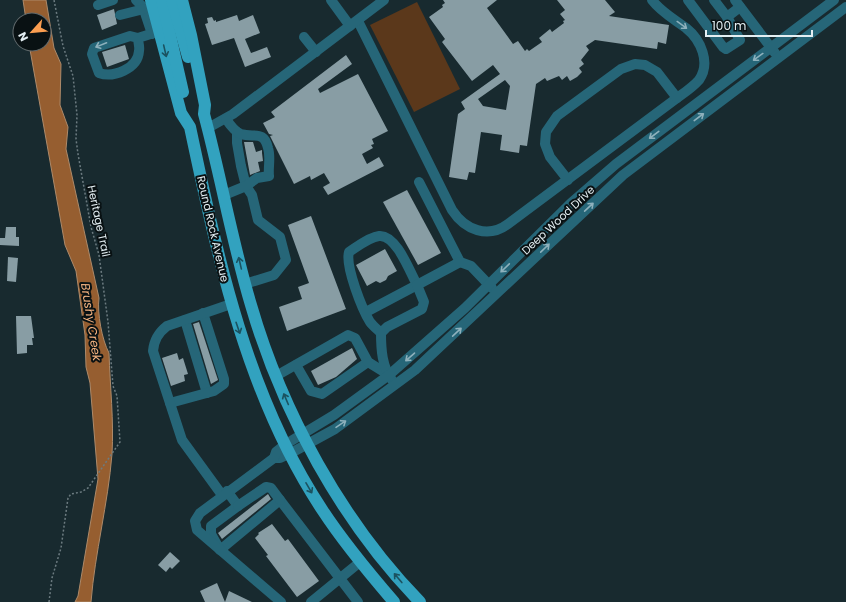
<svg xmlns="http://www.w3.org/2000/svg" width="846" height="602" viewBox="0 0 846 602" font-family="Poppins,sans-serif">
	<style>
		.green { fill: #5b381b }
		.water { fill: #965e30; stroke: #ad8a6a }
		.building { fill: #889da4; fill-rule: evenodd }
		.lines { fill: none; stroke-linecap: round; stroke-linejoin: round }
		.path { stroke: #6c7b80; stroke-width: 1.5; stroke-dasharray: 2 2; stroke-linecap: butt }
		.minor { stroke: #266678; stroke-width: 10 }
		.major { stroke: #32a2bf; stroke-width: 12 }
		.oneway { stroke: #8eb1bc }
		.oneway2 { stroke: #1b5260 }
		.labels { text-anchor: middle; stroke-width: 4; stroke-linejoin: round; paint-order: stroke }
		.street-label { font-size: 11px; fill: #e4eff3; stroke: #091113 }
		.water-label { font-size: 12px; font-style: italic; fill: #f5b482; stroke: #091113 }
	</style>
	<rect width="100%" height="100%" fill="#182a2f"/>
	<path class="green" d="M 417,2 L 460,89 L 414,112 L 370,25 Z"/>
	<path class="water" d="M 23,0 L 46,0 L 54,48 L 61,64 L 60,105 L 68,127 L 66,149 L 99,298 C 97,313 102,340 109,353 C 110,386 114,421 112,454 C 108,504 95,552 91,602 L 75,602 L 78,596 L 98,479 L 90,383 L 86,367 L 85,335 L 76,271 L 65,245 L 29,44 L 44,44 L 44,20 L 26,20 Z"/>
	<g class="building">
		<path d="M 443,0 L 497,0 L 487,8 L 513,44 L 518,41 L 525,51 L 527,49 L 529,51 L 542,42 L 539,38 L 550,29 L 552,32 L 564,23 L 563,21 L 565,20 L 560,14 L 565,10 L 557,0 L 605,0 L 615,12 L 609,16 L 669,25 L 666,44 L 658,42 L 657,49 L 595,40 L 586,46 L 589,50 L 581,60 L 584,64 L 579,68 L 582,72 L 577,77 L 570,81 L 567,76 L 562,80 L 559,76 L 547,81 L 545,78 L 536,84 L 527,146 L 520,145 L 519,153 L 500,150 L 502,135 L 481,132 L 475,173 L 469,172 L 467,180 L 449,177 L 458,114 L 465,109 L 461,102 L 500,74 L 493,65 L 472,81 L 442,42 L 445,39 L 429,17 L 443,7 L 442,5 L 445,3 ZM 505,80 L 510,86 L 506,110 L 483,106 L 478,99 Z"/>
		<path d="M 114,9 L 117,24 L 102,30 L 97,15 Z"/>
		<path d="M 237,15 L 239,21 L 253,15 L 260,33 L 245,39 L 251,53 L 267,47 L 271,57 L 245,67 L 234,38 L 212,45 L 205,24 L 208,23 L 207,18 L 212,17 L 214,21 L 216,20 L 216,22 Z"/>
		<path d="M 125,45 L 129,59 L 107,67 L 102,52 Z"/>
		<path d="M 346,55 L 352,64 L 318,89 L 320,93 L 358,74 L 388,131 L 372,139 L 374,144 L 371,145 L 373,148 L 362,154 L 367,164 L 379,157 L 384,166 L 328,195 L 323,187 L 330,183 L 324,173 L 311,180 L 310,176 L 294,184 L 270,136 L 273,135 L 269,134 L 263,123 L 275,117 L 271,112 Z"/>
		<path d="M 244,142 L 253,142 L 256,152 L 262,150 L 262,153 L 263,161 L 258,162 L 260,171 L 250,175 Z"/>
		<path d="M 407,190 L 441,253 L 418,265 L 383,202 Z"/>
		<path d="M 311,216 L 346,309 L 287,331 L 279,307 L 302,299 L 298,287 L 309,283 L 288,225 Z"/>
		<path d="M 6,227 L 16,227 L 16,237 L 19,237 L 19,246 L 0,245 L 0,238 L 5,238 Z"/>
		<path d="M 385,249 L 397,271 L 388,276 L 386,280 L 380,283 L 376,281 L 367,286 L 356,265 Z"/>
		<path d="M 8,257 L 18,258 L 16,282 L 7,281 Z"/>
		<path d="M 16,316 L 31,316 L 34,338 L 32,338 L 33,345 L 27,345 L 27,353 L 17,354 Z"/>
		<path d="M 199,322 L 218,380 L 211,384 L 193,324 Z"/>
		<path d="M 352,348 L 357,359 L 336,377 L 318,385 L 311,371 Z"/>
		<path d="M 177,353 L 179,360 L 183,358 L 188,374 L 184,375 L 185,381 L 171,386 L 162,358 Z"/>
		<path d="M 268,494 L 271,499 L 222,539 L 218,533 Z"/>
		<path d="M 272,524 L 285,541 L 288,539 L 319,581 L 297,597 L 266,556 L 268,555 L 255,538 L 259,534 L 258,533 Z"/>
		<path d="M 170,552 L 180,561 L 172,569 L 170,567 L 166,572 L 158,565 Z"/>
		<path d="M 217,583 L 225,602 L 229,591 L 252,602 L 205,602 L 200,591 Z"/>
	</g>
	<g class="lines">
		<path class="path" d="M 49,602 L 52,578 L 61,548 L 68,498 L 71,494 L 81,492 L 88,488 L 120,442 L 117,396 L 113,386 L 108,322 L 99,255 L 91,227 L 78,154 L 76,139 L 77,115 L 73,76 L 63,46 L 54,0"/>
		<g class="minor">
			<path d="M 136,0 L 143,7 L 152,34"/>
			<path d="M 331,0 L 350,26"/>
			<path d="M 688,0 L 723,47 L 726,49 L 740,40 L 727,17"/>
			<path d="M 714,0 L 727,17 L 740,7"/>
			<path d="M 735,0 L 775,53"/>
			<path d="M 98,5 L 113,0"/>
			<path d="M 120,15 L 144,9"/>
			<path d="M 358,21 L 452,210 C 465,230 488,239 508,224 L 677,98 C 684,93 693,87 699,80 C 711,63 701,40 686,28 C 674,19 661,12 652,0"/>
			<path d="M 304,37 L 316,52"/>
			<path d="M 138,38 C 138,42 140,47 139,51 C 138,69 113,78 99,73 L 92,54 L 94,48 L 130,36 L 138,38 L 160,31"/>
			<path d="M 208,128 L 233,114 L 384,0"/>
			<path d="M 237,132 L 237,143 L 241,166 L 246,186 L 252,195 L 258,220 L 280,237 L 286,260 L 274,275 L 245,284"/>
			<path d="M 568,180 L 550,157 L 545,144 L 546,132 L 557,116 L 621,69 L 635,64 L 645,65 L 657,72 L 677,98"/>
			<path d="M 419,182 L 460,262"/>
			<path d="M 224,195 L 246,186 L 257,178 L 269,176 C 268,166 271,157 268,148 C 264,130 254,138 241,134 C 235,132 230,125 226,119"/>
			<path d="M 366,312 L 417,285 C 410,272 396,234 379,236 C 369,237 357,247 349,252 C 345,266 362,309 370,322 C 373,326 378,330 381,333"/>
			<path d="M 185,320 L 207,393"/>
			<path d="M 296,365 L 311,391 L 322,394 L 368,362"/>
			<path d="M 276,376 L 348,335 L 355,338 L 368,362 L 389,375"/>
			<path d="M 392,380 C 382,367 381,349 381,333 L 387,327 L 422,309 L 424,302 L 417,285 L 460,262 L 471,266 L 492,288"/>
			<path d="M 170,403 L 214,391 L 224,384 L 224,379 L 203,313"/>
			<path d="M 274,458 L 280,458 L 291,453 L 335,429 L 415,370 L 623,175 L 846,7"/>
			<path d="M 227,491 L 238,506 L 211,526 L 211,534 L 220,550 L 280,500 L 358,602"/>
			<path d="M 222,495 L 182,440 L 153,351 C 154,340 158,333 167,326 L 231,304"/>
			<path d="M 238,506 L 266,487 L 271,488 L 280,500"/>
			<path d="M 281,602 L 197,530 L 195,521 L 200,513 L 274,458 L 276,452 L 286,444 L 334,415 L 389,375 L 465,308 L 571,203 L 616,164 L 834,0"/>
			<path d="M 311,602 L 360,562"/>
		</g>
		<g class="major">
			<path d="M 151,0 L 181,113 L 190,127 C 218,259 247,397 323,511 C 344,543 369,573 394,602"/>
			<path d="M 162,0 L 183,92"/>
			<path d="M 172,0 L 188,57"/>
			<path d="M 182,0 L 191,35 L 205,105 L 204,114 C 221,177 232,242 251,305 C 282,412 342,522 420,602"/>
		</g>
	</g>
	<defs><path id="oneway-shaft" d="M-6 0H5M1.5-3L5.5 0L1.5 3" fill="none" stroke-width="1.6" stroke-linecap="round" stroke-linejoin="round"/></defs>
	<g class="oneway">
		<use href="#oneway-shaft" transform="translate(682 25) rotate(36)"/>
		<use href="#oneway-shaft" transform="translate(101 45) rotate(158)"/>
		<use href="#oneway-shaft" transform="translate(758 57) rotate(144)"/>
		<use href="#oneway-shaft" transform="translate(699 117) rotate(-37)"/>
		<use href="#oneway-shaft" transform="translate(654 135) rotate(143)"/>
		<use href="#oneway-shaft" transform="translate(589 207) rotate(-43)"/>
		<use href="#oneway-shaft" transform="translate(545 248) rotate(-44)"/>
		<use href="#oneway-shaft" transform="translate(505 268) rotate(136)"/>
		<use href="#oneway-shaft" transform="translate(457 332) rotate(-43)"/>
		<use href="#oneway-shaft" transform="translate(410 357) rotate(139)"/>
		<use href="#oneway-shaft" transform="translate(341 424) rotate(-34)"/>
	</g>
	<g class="oneway2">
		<use href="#oneway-shaft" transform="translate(165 51) rotate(77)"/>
		<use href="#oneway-shaft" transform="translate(240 263) rotate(-103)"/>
		<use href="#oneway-shaft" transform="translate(238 328) rotate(71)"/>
		<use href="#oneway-shaft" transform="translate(286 399) rotate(-113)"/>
		<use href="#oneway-shaft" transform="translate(309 488) rotate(60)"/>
		<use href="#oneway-shaft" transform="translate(398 578) rotate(-130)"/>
	</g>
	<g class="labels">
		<g class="street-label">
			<text transform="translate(558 220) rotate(-43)" y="4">Deep Wood Drive</text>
			<text transform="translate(99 221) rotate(78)" y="4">Heritage Trail</text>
			<text transform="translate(213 229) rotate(77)" y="4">Round Rock Avenue</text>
		</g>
		<g class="water-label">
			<text transform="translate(91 322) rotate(81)" y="4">Brushy Creek</text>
		</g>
	</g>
	<g transform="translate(32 32) rotate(243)"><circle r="19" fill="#091113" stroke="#616a6d"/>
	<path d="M0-3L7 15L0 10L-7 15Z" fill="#fb9e51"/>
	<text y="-6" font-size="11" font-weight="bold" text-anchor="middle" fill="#e4eff3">N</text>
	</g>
	<path d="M706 30v6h106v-6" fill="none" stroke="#e4eff3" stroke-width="2"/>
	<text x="712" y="30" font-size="12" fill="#e4eff3" stroke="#091113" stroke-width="3" paint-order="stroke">100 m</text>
</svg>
